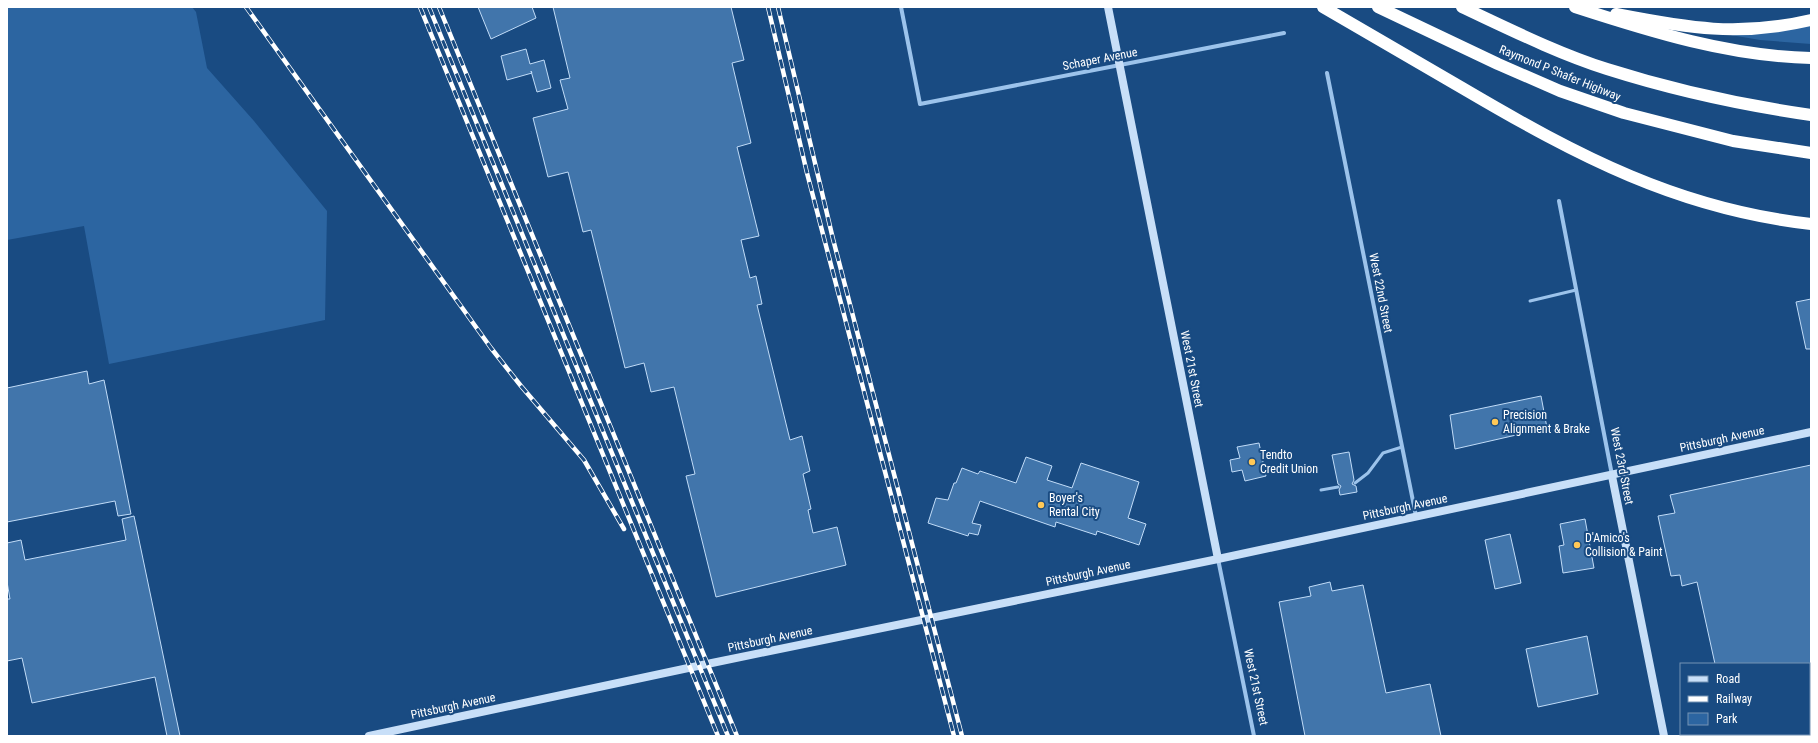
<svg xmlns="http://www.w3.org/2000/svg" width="1818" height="743" viewBox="0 0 1818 743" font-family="'Roboto Condensed',sans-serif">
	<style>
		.green { fill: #2c65a1 }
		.building { fill: #4175ab; stroke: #c1dcf8 }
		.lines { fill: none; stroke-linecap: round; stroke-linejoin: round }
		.lane { stroke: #9cc3eb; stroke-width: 3 }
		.street { stroke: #9cc3eb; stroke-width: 4 }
		.secondary { stroke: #c8dff8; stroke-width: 8 }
		.highway { stroke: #fff; stroke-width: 12 }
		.rail-casing { stroke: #fff; stroke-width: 4.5 }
		.rail { stroke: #194b82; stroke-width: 3; stroke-dasharray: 9; stroke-linecap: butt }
		.poi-dot { fill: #ffc857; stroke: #194b82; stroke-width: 1.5 }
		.labels { text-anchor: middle; stroke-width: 4; stroke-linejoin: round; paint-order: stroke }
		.street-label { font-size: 12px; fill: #fff; stroke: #194b82 }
		.poi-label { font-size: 12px; fill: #fff; stroke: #194b82; text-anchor: start }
	</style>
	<rect width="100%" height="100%" fill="#194b82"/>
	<g class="green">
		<path d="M 7,7 L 192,7 L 196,12 L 207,68 L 254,121 L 327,211 L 325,320 L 109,364 L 84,226 L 7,240 Z"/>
		<path d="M 1811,24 L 1811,44 L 1760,40 L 1719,33 Z"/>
	</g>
	<g class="building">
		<path d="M 478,7 L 532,7 L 536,18 L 491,39 Z"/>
		<path d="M 553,7 L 731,7 L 744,60 L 732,63 L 751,143 L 737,147 L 759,236 L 741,240 L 750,278 L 756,276 L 762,304 L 757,305 L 790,440 L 802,436 L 810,471 L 803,474 L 811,509 L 808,510 L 813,533 L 837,527 L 846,565 L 716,597 L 686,476 L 695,474 L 674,387 L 651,392 L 644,363 L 625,368 L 591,230 L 583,232 L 568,172 L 548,177 L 533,118 L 568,109 L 560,80 L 570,78 Z"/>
		<path d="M 526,49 L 530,64 L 544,60 L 551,88 L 537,92 L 531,71 L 532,73 L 507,80 L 501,56 Z"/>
		<path d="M 1811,299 L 1811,349 L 1806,349 L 1796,302 Z"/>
		<path d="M 87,371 L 89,384 L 104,380 L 131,514 L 118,516 L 115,501 L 7,522 L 7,388 Z"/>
		<path d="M 1541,396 L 1547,428 L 1455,449 L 1450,415 Z"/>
		<path d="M 1259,443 L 1266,476 L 1245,481 L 1242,470 L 1232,472 L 1230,460 L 1240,458 L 1237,447 Z"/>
		<path d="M 1349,452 L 1354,480 L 1352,484 L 1356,486 L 1357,492 L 1340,495 L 1339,490 L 1341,486 L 1338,484 L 1332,455 Z"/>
		<path d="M 1026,457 L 1052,466 L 1047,480 L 1072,488 L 1081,463 L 1139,482 L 1128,518 L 1146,524 L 1139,545 L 1097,531 L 1096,535 L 1056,522 L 1055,527 L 980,501 L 972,523 L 981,525 L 978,535 L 969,533 L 968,536 L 928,523 L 936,498 L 948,500 L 954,483 L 956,483 L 962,468 L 978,474 L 980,471 L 1016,483 Z"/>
		<path d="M 1811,465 L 1811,664 L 1715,664 L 1697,582 L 1682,586 L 1680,575 L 1671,576 L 1658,516 L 1675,513 L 1670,495 Z"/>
		<path d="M 134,516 L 180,736 L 167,736 L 155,677 L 32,703 L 22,658 L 7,661 L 7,599 L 10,599 L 7,582 L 7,543 L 21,540 L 25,560 L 126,540 L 122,519 Z"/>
		<path d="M 1585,519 L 1594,568 L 1563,573 L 1559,546 L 1564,545 L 1560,524 Z"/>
		<path d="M 1510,534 L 1521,583 L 1495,589 L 1485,540 Z"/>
		<path d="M 1330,582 L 1332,591 L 1363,585 L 1386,693 L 1430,684 L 1441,736 L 1305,736 L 1279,602 L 1311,596 L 1309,587 Z"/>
		<path d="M 1587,636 L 1598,694 L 1538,707 L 1526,649 Z"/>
	</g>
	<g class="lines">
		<g class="lane">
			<path d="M 1530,301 L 1576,290"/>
			<path d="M 1355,483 L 1368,473 L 1383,453 L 1402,447"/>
			<path d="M 1321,490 L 1338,487"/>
		</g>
		<g class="street">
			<path d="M 901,7 L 920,104 L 1284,33"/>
			<path d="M 1327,73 L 1416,516"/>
			<path d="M 1559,201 L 1612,475"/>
			<path d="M 1218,559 L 1254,736"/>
		</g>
		<g class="secondary">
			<path d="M 1108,7 L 1218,559"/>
			<path d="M 1612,476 L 1664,736"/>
			<path d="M 369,736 L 707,664 L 1218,559 L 1811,432"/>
		</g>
		<g class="highway">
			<path d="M 1323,7 C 1370,34 1417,62 1464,89 C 1578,156 1678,209 1811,224"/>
			<path d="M 1378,7 L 1498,64 L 1560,91 L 1624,113 L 1733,141 L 1811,153"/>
			<path d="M 1462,7 C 1509,29 1557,53 1607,69 C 1673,90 1742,105 1811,115"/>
			<path d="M 1575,7 C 1652,32 1729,56 1811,58"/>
			<path d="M 1616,14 C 1688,28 1738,37 1811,20"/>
		</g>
		<defs>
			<g id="rail">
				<path d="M 246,7 L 491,348 L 521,386 L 584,460 L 624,529"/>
				<path d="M 420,7 L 718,736"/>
				<path d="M 429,7 L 728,736"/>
				<path d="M 439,7 L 737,736"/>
				<path d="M 768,7 L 807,173 L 954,736"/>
				<path d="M 778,7 L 833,239 L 962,736"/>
			</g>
		</defs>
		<use href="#rail" class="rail-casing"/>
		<use href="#rail" class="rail"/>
	</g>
	<g class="poi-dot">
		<circle cx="1495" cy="422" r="4"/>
		<circle cx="1252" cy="462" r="4"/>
		<circle cx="1041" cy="505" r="4"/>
		<circle cx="1577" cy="545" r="4"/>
	</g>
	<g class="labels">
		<g class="street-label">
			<text transform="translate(1100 59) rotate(-11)" y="4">Schaper Avenue</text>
			<text transform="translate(1560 73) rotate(22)" y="4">Raymond P Shafer Highway</text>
			<text transform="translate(1381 293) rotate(79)" y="4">West 22nd Street</text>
			<text transform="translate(1192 369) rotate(79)" y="4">West 21st Street</text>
			<text transform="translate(1722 439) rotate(-12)" y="4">Pittsburgh Avenue</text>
			<text transform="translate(1622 466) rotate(79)" y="4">West 23rd Street</text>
			<text transform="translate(1405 507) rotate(-12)" y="4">Pittsburgh Avenue</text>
			<text transform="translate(1088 573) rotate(-12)" y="4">Pittsburgh Avenue</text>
			<text transform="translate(770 639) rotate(-12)" y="4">Pittsburgh Avenue</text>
			<text transform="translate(1256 687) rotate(78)" y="4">West 21st Street</text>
			<text transform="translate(453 706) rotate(-12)" y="4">Pittsburgh Avenue</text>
		</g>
		<g class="poi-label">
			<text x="1503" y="419">Precision<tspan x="1503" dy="14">Alignment &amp; Brake</tspan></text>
			<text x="1260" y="459">Tendto<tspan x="1260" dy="14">Credit Union</tspan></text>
			<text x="1049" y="502">Boyer's<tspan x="1049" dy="14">Rental City</tspan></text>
			<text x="1585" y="542">D'Amico's<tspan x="1585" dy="14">Collision &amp; Paint</tspan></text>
		</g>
	</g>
	<rect width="1818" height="743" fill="none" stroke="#ffffff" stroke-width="16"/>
	<rect x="1680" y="663" width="130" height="72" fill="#194b82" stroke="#7593b4"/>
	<rect x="1688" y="676" width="20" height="6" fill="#c8dff8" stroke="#7593b4"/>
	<text x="1716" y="683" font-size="12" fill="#ffffff">Road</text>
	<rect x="1688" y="696" width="20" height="6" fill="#ffffff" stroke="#7593b4"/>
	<text x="1716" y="703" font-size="12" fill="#ffffff">Railway</text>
	<rect x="1688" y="713" width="20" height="12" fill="#2c65a1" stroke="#7593b4"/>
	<text x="1716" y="723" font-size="12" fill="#ffffff">Park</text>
</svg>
